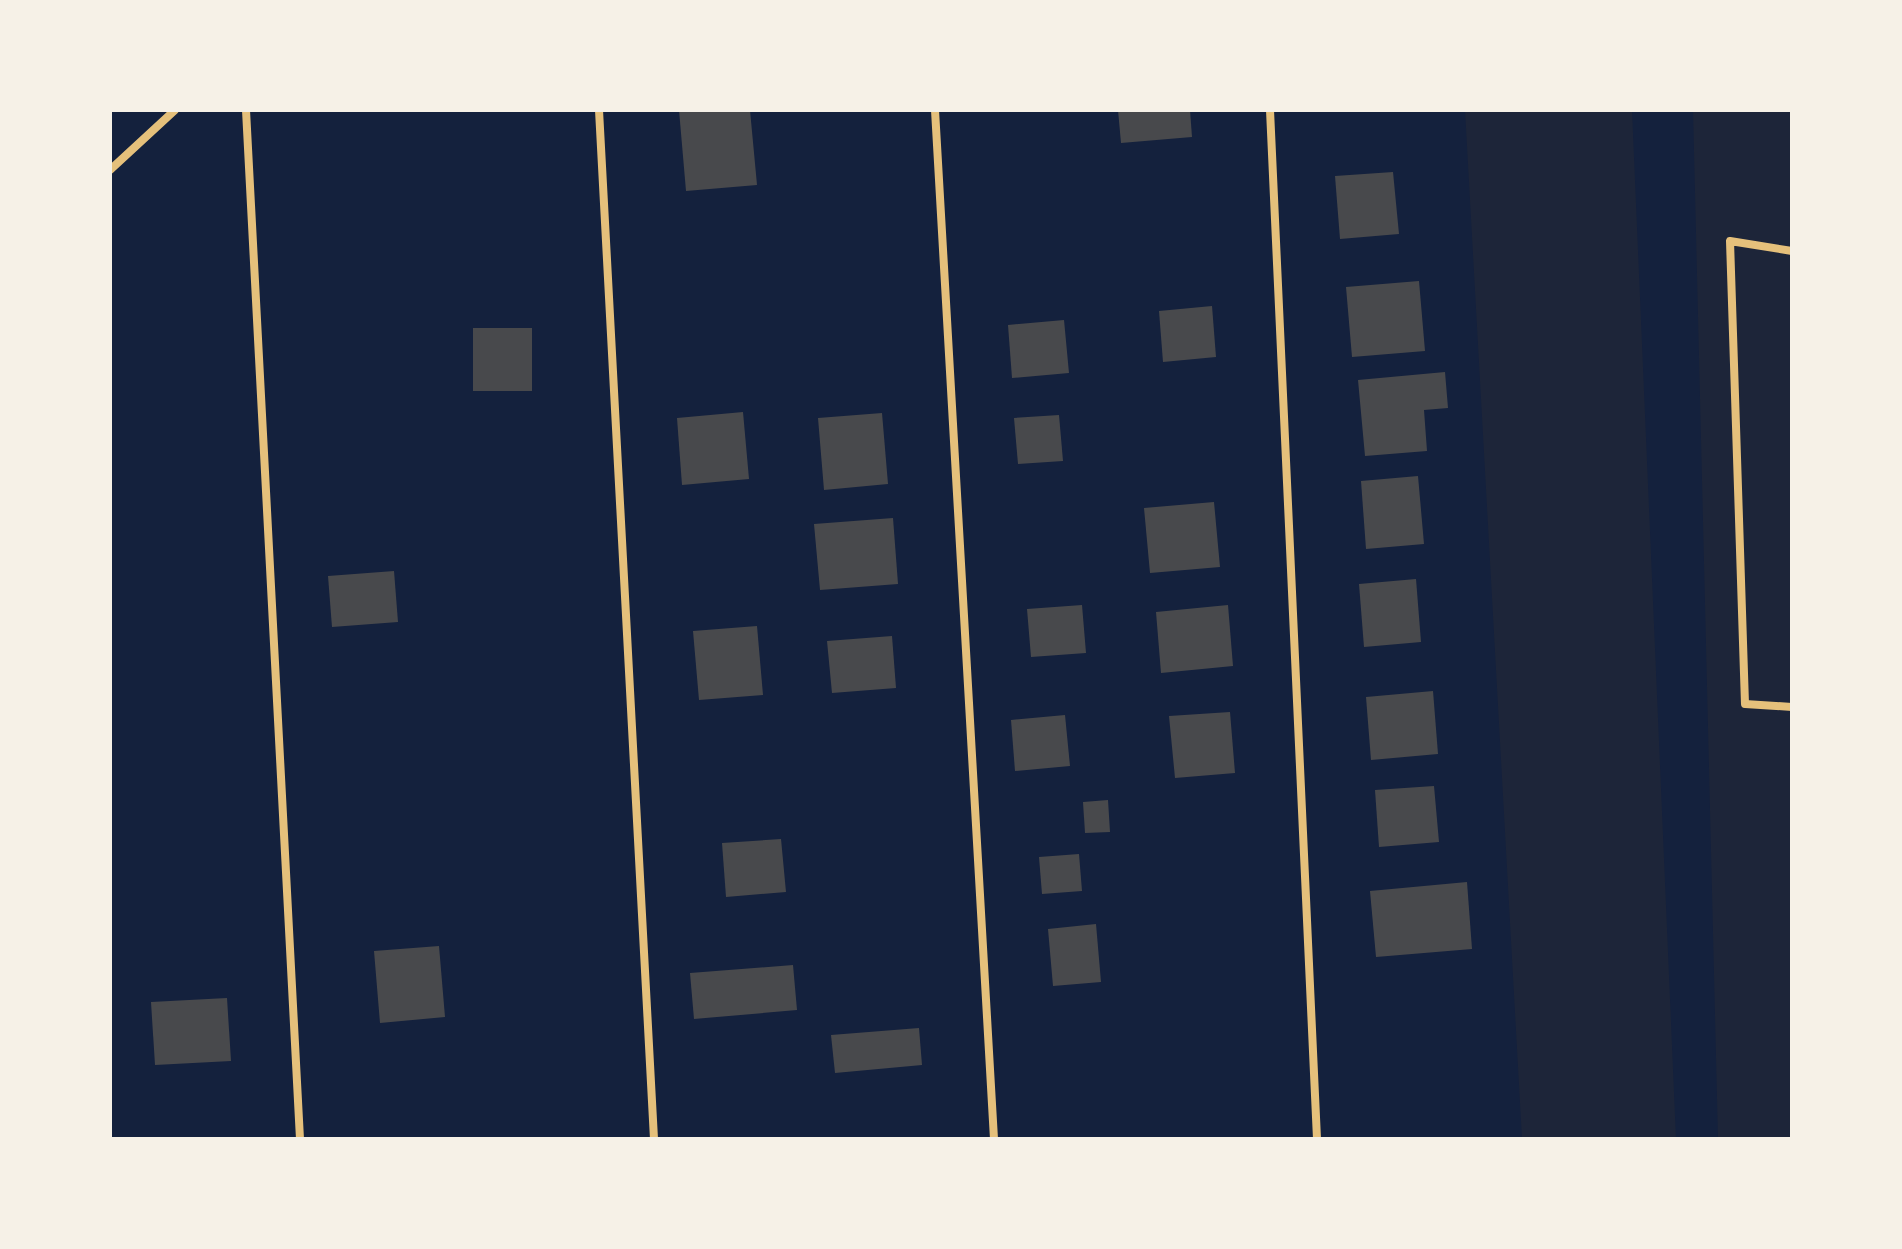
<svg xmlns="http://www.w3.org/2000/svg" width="1902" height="1249" viewBox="0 0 1902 1249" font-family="Barlow,sans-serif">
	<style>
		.green { fill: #1d2539 }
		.building { fill: #48494c }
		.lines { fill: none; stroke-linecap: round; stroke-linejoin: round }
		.minor { stroke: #e5c07b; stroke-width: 8 }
	</style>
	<rect width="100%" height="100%" fill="#14213d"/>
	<g class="green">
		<path d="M 1465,110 L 1632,110 L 1676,1139 L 1522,1139 Z"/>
		<path d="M 1693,110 L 1792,110 L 1792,1139 L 1718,1139 Z"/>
	</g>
	<g class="building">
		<path d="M 679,110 L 750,110 L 757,185 L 686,191 Z"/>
		<path d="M 1118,110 L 1190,110 L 1192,137 L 1121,143 Z"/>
		<path d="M 1393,172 L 1399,234 L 1340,239 L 1335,176 Z"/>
		<path d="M 1419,281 L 1425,351 L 1352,357 L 1346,287 Z"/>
		<path d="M 1212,306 L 1216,357 L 1163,362 L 1159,311 Z"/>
		<path d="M 1064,320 L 1069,373 L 1012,378 L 1008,325 Z"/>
		<rect x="473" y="328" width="59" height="63"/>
		<path d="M 1445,372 L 1448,408 L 1424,410 L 1427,451 L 1365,456 L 1358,380 Z"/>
		<path d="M 743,412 L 749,479 L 682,485 L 677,418 Z"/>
		<path d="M 882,413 L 888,484 L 824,490 L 818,418 Z"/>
		<path d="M 1059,415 L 1063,461 L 1018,464 L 1014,418 Z"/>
		<path d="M 1418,476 L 1424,544 L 1366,549 L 1361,481 Z"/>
		<path d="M 1214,502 L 1220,567 L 1150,573 L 1144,508 Z"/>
		<path d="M 893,518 L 898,584 L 820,590 L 814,524 Z"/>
		<path d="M 394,571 L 398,622 L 332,627 L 328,576 Z"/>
		<path d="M 1416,579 L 1421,642 L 1364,647 L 1359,584 Z"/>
		<path d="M 1082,605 L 1086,653 L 1031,657 L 1027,609 Z"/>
		<path d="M 1228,605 L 1233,666 L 1161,673 L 1156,612 Z"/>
		<path d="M 757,626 L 763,695 L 699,700 L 693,631 Z"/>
		<path d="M 892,636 L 896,688 L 832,693 L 827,641 Z"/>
		<path d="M 1433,691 L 1438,754 L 1371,760 L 1366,697 Z"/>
		<path d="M 1230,712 L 1235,773 L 1175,778 L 1169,716 Z"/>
		<path d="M 1065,715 L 1070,766 L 1015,771 L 1011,720 Z"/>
		<path d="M 1434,786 L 1439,842 L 1379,847 L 1375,790 Z"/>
		<path d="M 1108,800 L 1110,832 L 1085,833 L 1083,802 Z"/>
		<path d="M 781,839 L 786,892 L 726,897 L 722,843 Z"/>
		<path d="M 1079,854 L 1082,891 L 1042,894 L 1039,857 Z"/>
		<path d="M 1467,882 L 1472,949 L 1376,957 L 1370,891 Z"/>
		<path d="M 1096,924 L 1101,982 L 1053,986 L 1048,929 Z"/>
		<path d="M 439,946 L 445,1017 L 380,1023 L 374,951 Z"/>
		<path d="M 793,965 L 797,1010 L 694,1019 L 690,973 Z"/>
		<path d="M 227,998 L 231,1061 L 155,1065 L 151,1002 Z"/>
		<path d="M 919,1028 L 922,1065 L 835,1073 L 831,1035 Z"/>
	</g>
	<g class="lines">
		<g class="minor">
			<path d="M 246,110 L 300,1139"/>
			<path d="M 599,110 L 654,1139"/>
			<path d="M 935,110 L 994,1139"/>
			<path d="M 1270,110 L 1317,1139"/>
			<path d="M 110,170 L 175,110"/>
			<path d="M 1792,251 L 1730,241 L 1745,704 L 1792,707"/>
		</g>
	</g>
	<rect width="1902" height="1249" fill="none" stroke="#f6f1e7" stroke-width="224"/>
</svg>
